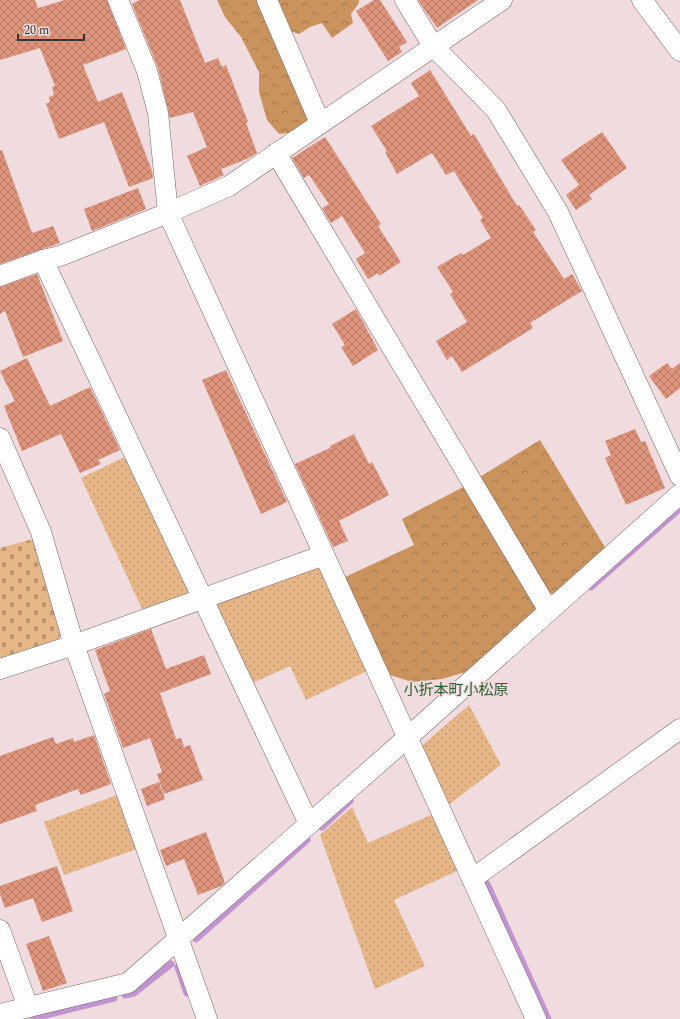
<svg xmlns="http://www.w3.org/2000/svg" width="680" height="1019" viewBox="0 0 680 1019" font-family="Spectral,'Noto Sans JP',serif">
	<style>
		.grass { fill: url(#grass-dots) }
		.forest { fill: url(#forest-crowns) }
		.cemetery { fill: url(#cemetery-stones) }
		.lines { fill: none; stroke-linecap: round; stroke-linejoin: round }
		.stream { stroke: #c194d0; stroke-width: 7 }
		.building { fill: url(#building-cross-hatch) }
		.minor-casing { stroke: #776768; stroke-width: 21 }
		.minor { stroke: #fff; stroke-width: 20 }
		.labels { text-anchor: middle; stroke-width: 3; stroke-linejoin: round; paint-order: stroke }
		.quarter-label { font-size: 15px; fill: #27612f; stroke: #f0dcde }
	</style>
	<defs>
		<pattern id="grass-dots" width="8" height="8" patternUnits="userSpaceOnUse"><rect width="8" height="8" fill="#e7b687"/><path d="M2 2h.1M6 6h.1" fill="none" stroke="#bc956f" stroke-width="1.8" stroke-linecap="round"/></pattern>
		<pattern id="forest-crowns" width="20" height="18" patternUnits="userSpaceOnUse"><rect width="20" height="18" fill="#ca935d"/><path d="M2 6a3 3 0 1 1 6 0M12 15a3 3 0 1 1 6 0" fill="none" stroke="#a5794d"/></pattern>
		<pattern id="cemetery-stones" width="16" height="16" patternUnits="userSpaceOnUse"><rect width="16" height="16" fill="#e7b687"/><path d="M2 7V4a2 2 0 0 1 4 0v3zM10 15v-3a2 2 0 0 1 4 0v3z" fill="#bc956f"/></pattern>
		<pattern id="building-cross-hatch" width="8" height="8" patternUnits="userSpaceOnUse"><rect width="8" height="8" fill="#de937b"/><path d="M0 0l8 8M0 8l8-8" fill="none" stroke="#b57965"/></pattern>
	</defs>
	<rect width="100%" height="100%" fill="#f0dcde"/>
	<g class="grass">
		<path d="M 127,456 L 191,593 L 144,613 L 81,478 Z"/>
		<path d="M 315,567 L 324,570 L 369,670 L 306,700 L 290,666 L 251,684 L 216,610 L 220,600 Z"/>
		<path d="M 469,705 L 501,765 L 447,806 L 419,748 Z"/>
		<path d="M 117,795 L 137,849 L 64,875 L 44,822 Z"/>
		<path d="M 352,807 L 368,843 L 433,814 L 459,870 L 394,900 L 425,966 L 375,989 L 320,835 Z"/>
	</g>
	<g class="forest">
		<path d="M 217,0 L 262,0 L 308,111 L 308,121 L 288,133 L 279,134 L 267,120 L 259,92 L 259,72 L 241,37 L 225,17 Z"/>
		<path d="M 277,0 L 359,0 L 359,3 L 351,14 L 353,23 L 332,38 L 322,23 L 310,27 L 299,34 L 290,31 Z"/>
		<path d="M 540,440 L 606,549 L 554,594 L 546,592 L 478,478 Z"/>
		<path d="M 467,485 L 536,602 L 534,612 L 466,672 L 442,679 L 412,682 L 390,675 L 345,577 L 414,545 L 402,519 Z"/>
	</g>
	<path class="cemetery" d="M 33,539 L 61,634 L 56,643 L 0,661 L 0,548 Z"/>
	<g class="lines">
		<g class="stream">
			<path d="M 591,587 L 678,510"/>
			<path d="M 322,827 L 350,801"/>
			<path d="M 487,884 L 548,1019"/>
			<path d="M 196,939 L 307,840"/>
			<path d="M 178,967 L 187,993"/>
			<path d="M 125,995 L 134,993 L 171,964"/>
			<path d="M 34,1018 L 114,998"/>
		</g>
	</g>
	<g class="building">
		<path d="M 0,0 L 35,0 L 38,8 L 65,0 L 107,0 L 126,49 L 83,65 L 98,102 L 122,92 L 152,171 L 153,178 L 129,187 L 104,122 L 59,139 L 46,104 L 50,102 L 49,97 L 54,95 L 52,87 L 55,86 L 40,48 L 0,60 Z"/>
		<path d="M 139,0 L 180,0 L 205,63 L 218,58 L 222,67 L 226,65 L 248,122 L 246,123 L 257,153 L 247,159 L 221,169 L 224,175 L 200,186 L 187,156 L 207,147 L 193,112 L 170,118 L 158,68 L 132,4 Z"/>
		<path d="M 374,0 L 380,0 L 407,42 L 399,47 L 402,52 L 388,61 L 356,11 Z"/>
		<path d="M 418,0 L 478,0 L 437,28 Z"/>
		<path d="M 430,70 L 471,136 L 474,134 L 517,206 L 519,205 L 536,230 L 533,232 L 564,279 L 572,274 L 582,291 L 530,323 L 533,328 L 462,372 L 452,356 L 447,360 L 436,341 L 467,322 L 450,294 L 453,292 L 437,267 L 461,253 L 463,255 L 491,238 L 480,220 L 483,218 L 454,171 L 446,175 L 432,153 L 397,174 L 385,152 L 387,151 L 371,126 L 419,96 L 411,83 Z"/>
		<path d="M 602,132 L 627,168 L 589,195 L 592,199 L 576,210 L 566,195 L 579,185 L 561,160 Z"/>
		<path d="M 325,137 L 381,224 L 378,226 L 401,262 L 379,276 L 378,273 L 368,279 L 356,259 L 365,253 L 342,216 L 331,223 L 322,208 L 329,204 L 309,175 L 304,178 L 292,158 Z"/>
		<path d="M 2,150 L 32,233 L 53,226 L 60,243 L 0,264 L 0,151 Z"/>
		<path d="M 138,188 L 146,209 L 92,231 L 84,209 Z"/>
		<path d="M 37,274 L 63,341 L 23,357 L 5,311 L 0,314 L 0,287 Z"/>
		<path d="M 356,309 L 378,350 L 353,366 L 341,347 L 345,345 L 332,324 Z"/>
		<path d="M 27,358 L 50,406 L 90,387 L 120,450 L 98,460 L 101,464 L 80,473 L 61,434 L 22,451 L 4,406 L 15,401 L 0,371 Z"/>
		<path d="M 667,363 L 672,369 L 680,363 L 680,388 L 666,399 L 649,376 Z"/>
		<path d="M 226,370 L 287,502 L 261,514 L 202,380 Z"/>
		<path d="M 635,429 L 641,442 L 645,441 L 665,488 L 626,505 L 605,458 L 611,455 L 605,441 Z"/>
		<path d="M 354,434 L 369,464 L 372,462 L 389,495 L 339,521 L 348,541 L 333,547 L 295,464 L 330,448 L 330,446 Z"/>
		<path d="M 151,629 L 166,669 L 204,655 L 211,674 L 160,693 L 176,739 L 181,738 L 184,747 L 190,745 L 203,780 L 164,794 L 157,774 L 162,772 L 150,738 L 123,748 L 104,694 L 110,691 L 95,650 Z"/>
		<path d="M 94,735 L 111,784 L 81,795 L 78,789 L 35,805 L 37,811 L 0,824 L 0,756 L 53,737 L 56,744 L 73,738 L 74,742 Z"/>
		<path d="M 159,782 L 165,799 L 147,806 L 141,789 Z"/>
		<path d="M 206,832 L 225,883 L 221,886 L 198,895 L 184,859 L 166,866 L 160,850 Z"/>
		<path d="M 57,866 L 73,911 L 42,922 L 33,898 L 5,908 L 0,894 L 0,886 Z"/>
		<path d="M 49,936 L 67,983 L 43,991 L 26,944 Z"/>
	</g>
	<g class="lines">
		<defs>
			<g id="minor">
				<path d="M 118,0 L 147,71 L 158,113 L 168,213 L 536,1019"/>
				<path d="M 267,0 L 320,123"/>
				<path d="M 405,0 L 433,46 L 496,110 L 558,212 L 680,476"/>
				<path d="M 642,0 L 680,51"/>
				<path d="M 276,153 L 549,611"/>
				<path d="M 43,260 L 309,824"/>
				<path d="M 0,276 L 43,260 L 60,256 L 168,213 L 229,186 L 502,0"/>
				<path d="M 0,438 L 41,532 L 74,645 L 207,1019"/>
				<path d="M 0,669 L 74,645 L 324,555"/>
				<path d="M 472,879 L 680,729"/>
				<path d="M 0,930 L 28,1007"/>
				<path d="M 0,1014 L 128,983 L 407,738 L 680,494"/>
			</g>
		</defs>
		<use href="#minor" class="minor-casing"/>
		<use href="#minor" class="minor"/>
	</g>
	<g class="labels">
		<g class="quarter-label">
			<text x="456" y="695">小折本町小松原</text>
		</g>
	</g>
	<path d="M18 34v6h66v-6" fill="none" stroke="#383131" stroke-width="2"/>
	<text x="24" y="34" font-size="12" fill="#383131" stroke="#f0dcde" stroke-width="3" paint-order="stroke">20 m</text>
</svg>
